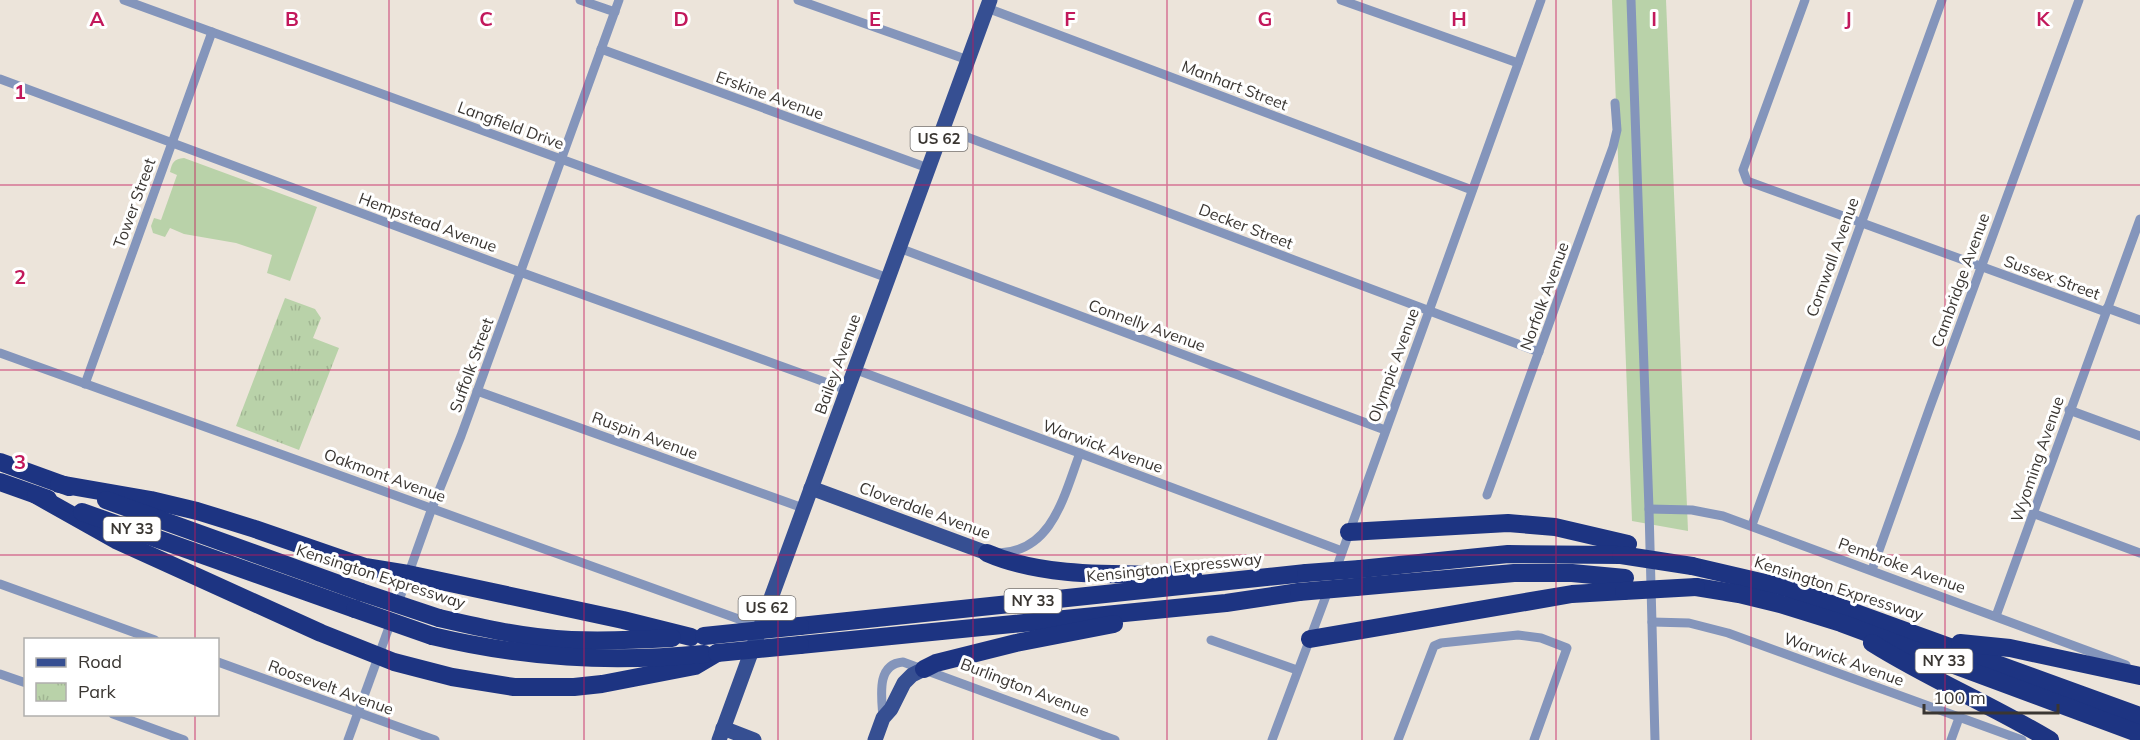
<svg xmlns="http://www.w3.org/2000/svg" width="2140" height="740" viewBox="0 0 2140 740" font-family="Mulish,sans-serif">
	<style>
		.grass { fill: #b9d2a9 }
		.park { fill: url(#park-tufts) }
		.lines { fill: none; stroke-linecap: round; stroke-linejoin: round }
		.street { stroke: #8495bb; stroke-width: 9 }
		.primary { stroke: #364f92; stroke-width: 15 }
		.highway { stroke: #1d3482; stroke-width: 18 }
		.highway-bridge { stroke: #1d3482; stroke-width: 18 }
		.grid { fill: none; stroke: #c2185b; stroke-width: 1.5; stroke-opacity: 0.55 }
		.labels { text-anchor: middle; stroke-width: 6; stroke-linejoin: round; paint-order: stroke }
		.shield { fill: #fff; stroke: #757270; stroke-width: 1.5 }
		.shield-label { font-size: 15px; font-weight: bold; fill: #3a3632 }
		.street-label { font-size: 16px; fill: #3a3632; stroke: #fff }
		.grid-label { font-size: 20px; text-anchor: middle; font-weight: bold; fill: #c2185b; stroke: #fff; stroke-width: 6; stroke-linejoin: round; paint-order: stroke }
	</style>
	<defs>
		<pattern id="park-tufts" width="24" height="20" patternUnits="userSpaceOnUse" patternTransform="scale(1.5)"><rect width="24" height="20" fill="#b9d2a9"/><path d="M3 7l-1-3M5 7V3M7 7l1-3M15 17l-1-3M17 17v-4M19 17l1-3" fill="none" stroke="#a0b592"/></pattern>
	</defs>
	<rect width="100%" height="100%" fill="#ece4da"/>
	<g class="grass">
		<path d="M 1612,0 L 1666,0 L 1688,531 L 1632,521 Z"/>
		<path d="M 184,158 L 317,207 L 290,281 L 267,273 L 272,255 L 236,243 L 184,234 L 170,228 L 165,237 L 153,233 L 151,226 L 154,218 L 161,220 L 177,175 L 170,172 C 172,162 174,159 184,158 Z"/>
	</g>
	<path class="park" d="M 285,298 L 315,309 L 321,318 L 313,338 L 339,348 L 299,450 L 236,426 Z"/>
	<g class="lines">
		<g class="street">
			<path d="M 124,0 L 888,278"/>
			<path d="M 580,0 L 615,12"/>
			<path d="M 798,0 L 968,60"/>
			<path d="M 1341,0 L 1518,63"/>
			<path d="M 1631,0 L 1649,509 L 1655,740"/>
			<path d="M 1805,0 L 1743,170 L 1747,181 L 2106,312"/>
			<path d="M 987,8 L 1472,190"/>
			<path d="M 601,49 L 928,168"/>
			<path d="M 0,79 L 509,268 L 847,390"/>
			<path d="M 943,128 L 1539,352"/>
			<path d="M 899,248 L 1385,430"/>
			<path d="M 2107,308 L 2140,320"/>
			<path d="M 0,353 L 758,626"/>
			<path d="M 854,369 L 1342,551"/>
			<path d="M 85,384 L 212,32"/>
			<path d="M 477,391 L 803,508"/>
			<path d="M 2069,410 L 2140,436"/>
			<path d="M 1487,495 L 1613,147 L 1617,130 L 1615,103"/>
			<path d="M 1649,509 L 1692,510 L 1723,516 L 2126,665"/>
			<path d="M 2035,514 L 2140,553"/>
			<path d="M 1752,525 L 1942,0"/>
			<path d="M 999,553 C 1053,551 1064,495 1080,453"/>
			<path d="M 1872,570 L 1930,407 L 2079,0"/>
			<path d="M 1335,572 L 1541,0"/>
			<path d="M 0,584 L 155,640"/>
			<path d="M 397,606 L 432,508 L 461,436 L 619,0"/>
			<path d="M 1996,616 L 2140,219"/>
			<path d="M 1652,622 L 1689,623 L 1728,633 L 2022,740"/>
			<path d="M 1211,640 L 1297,670"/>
			<path d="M 218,662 L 435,740"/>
			<path d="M 0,674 L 26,683"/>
			<path d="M 113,714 L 184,740"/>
			<path d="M 883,718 C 882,699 875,664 903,662 L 1115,740"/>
			<path d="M 348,740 L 392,619"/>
			<path d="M 1272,740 L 1329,588"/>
			<path d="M 1398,740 L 1434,646 L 1441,643 L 1518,635 L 1541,638 L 1567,648 L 1534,740"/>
			<path d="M 1951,740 L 1959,718"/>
		</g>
		<g class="primary">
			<path d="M 811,488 L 987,553"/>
			<path d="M 723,728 L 754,740"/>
			<path d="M 719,740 L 990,0"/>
			<path d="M 875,740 L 883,718 L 891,709 L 904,683 L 912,675 L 924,669"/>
		</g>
		<g class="highway">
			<path d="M 0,462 L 69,487"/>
			<path d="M 0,482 L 48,499"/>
			<path d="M 59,484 L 151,500 L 197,511 L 255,529 L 365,567 L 408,574 L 623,620 L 691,637"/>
			<path d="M 36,495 L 116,540 L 321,633 L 394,662 L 452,677 L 514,687 L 574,687 L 602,684 L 695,666 L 717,653"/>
			<path d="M 106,500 L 361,592"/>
			<path d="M 82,512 L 355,609"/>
			<path d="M 1349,532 L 1508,523 L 1555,527 L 1628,544"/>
			<path d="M 987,553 C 1049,580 1127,573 1193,575"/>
			<path d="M 1692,566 L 1787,588 L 2140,716"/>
			<path d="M 1360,569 L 1508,554 L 1621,555"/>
			<path d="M 1356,587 L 1514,573 L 1572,573 L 1625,578"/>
			<path d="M 1696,587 L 1739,594 L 1780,604 L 1841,623 L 2140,734"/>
			<path d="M 439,618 C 482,628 526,638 571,640 C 604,641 638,640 672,638"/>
			<path d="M 800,626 L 1306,573"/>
			<path d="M 432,636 C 525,658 609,663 704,654"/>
			<path d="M 1310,639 L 1572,594 L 1624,591"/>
			<path d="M 1872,643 C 1929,679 1992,705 2050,740"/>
			<path d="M 1960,643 L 2010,648 L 2140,676"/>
			<path d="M 800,645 L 1226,603 L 1299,592"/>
			<path d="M 924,669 L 936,663 L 1016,643 L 1114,624"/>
		</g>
		<g class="highway-bridge">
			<path d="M 1621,555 L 1692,566"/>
			<path d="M 1306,573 L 1360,569"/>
			<path d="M 1624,591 L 1696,587"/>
			<path d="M 361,592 L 439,618"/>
			<path d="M 1299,592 L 1356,587"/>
			<path d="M 355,609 L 432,636"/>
			<path d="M 704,636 L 800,626"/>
			<path d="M 717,653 L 800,645"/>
		</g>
	</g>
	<path class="grid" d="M 195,0 L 195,640M 389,0 L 389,740M 584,0 L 584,740M 778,0 L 778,740M 973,0 L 973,740M 1167,0 L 1167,740M 1362,0 L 1362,740M 1556,0 L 1556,740M 1751,0 L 1751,740M 1945,0 L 1945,740M 0,185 L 2140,185M 0,370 L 2140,370M 0,555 L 2140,555M 195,714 L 195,740"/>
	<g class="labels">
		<g class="shield">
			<rect x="910.5" y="127" width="57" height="24" rx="4.5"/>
			<rect x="103.5" y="517" width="57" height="24" rx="4.5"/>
			<rect x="1004.5" y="589" width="57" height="24" rx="4.5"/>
			<rect x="738.5" y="596" width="57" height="24" rx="4.5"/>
			<rect x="1915.5" y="649" width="57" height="24" rx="4.5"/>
		</g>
		<g class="shield-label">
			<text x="939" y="144">US 62</text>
			<text x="132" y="534">NY 33</text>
			<text x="1033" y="606">NY 33</text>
			<text x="767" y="613">US 62</text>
			<text x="1944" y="666">NY 33</text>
		</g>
		<g class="street-label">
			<text transform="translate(1235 85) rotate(21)" y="6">Manhart Street</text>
			<text transform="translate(770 95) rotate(20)" y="6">Erskine Avenue</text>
			<text transform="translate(511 125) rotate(20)" y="6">Langfield Drive</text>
			<text transform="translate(134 203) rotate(-70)" y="6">Tower Street</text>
			<text transform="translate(428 222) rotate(20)" y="6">Hempstead Avenue</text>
			<text transform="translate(1246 226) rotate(21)" y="6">Decker Street</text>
			<text transform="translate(1832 257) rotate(-70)" y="6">Cornwall Avenue</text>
			<text transform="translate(2052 277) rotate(20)" y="6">Sussex Street</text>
			<text transform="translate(1960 280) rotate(-70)" y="6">Cambridge Avenue</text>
			<text transform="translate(1544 296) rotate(-70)" y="6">Norfolk Avenue</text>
			<text transform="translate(1147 325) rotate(20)" y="6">Connelly Avenue</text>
			<text transform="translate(837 364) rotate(-70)" y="6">Bailey Avenue</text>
			<text transform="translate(471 365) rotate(-70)" y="6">Suffolk Street</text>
			<text transform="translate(1393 365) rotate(-70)" y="6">Olympic Avenue</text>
			<text transform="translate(645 435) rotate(20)" y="6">Ruspin Avenue</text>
			<text transform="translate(1103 446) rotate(20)" y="6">Warwick Avenue</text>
			<text transform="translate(2037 459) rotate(-71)" y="6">Wyoming Avenue</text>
			<text transform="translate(385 475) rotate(20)" y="6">Oakmont Avenue</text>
			<text transform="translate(925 510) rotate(20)" y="6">Cloverdale Avenue</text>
			<text transform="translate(1902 565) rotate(20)" y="6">Pembroke Avenue</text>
			<text transform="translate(1174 567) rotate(-6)" y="6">Kensington Expressway</text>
			<text transform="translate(381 576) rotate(18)" y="6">Kensington Expressway</text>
			<text transform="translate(1839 588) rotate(18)" y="6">Kensington Expressway</text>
			<text transform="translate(1844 659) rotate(20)" y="6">Warwick Avenue</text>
			<text transform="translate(331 687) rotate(20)" y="6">Roosevelt Avenue</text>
			<text transform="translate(1025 687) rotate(21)" y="6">Burlington Avenue</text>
		</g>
	</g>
	<g class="grid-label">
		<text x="97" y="26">A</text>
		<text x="292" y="26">B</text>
		<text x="486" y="26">C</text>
		<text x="681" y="26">D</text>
		<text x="875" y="26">E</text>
		<text x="1070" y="26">F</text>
		<text x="1265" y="26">G</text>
		<text x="1459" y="26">H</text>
		<text x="1654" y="26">I</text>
		<text x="1848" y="26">J</text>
		<text x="2043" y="26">K</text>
		<text x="20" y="99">1</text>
		<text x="20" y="284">2</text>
		<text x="20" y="469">3</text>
	</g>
	<rect x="24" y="638" width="195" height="78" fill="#ffffff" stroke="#b0afad" stroke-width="1.5"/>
	<rect x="36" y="658" width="30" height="9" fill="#364f92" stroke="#b0afad" stroke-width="1.5"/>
	<text x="78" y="668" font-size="18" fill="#3a3632">Road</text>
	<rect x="36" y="683" width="30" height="18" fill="url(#park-tufts)" stroke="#b0afad" stroke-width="1.5"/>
	<text x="78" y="698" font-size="18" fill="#3a3632">Park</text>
	<path d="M1924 704v9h134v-9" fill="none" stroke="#3a3632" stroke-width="3"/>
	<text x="1933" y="704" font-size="18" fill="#3a3632" stroke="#ffffff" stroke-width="4.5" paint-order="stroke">100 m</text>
</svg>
